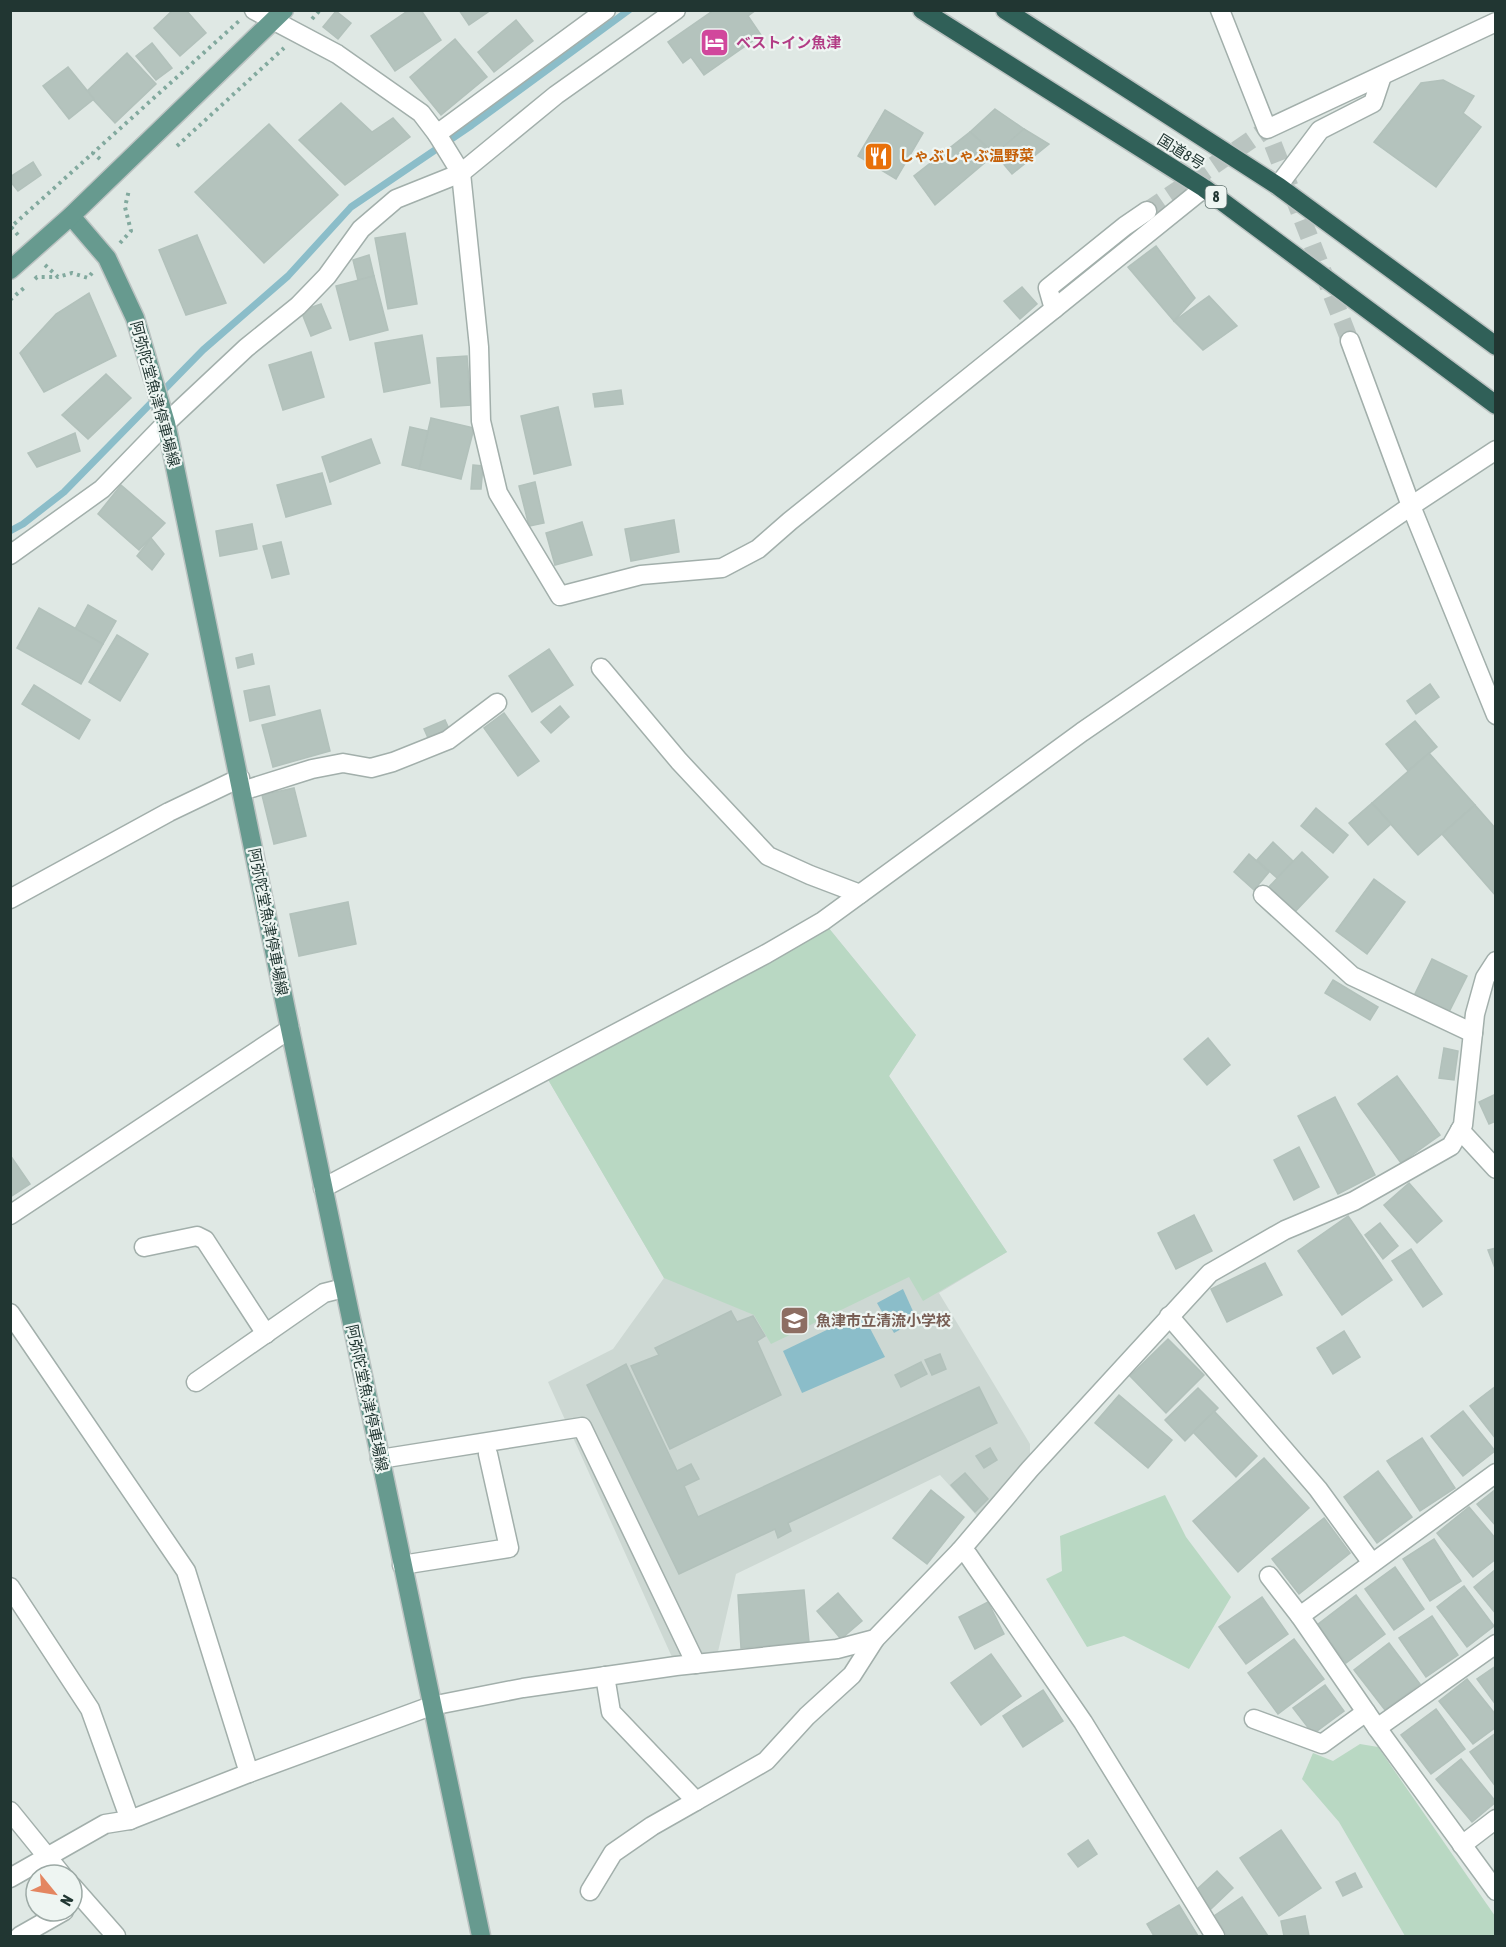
<svg xmlns="http://www.w3.org/2000/svg" width="1506" height="1947" viewBox="0 0 1506 1947" font-family="'Asap Condensed','Noto Sans JP',sans-serif">
	<style>
		.built { fill: #cdd8d3 }
		.green { fill: #b9d8c3 }
		.water { fill: #8bbdc9 }
		.lines { fill: none; stroke-linecap: round; stroke-linejoin: round }
		.stream { stroke: #8bbdc9; stroke-width: 7 }
		.building { fill: #b4c3bd; stroke: #b2c1bb; stroke-width: 1.5 }
		.minor-tunnel { stroke: #b9c4c0; stroke-width: 18; stroke-dasharray: 18 9; stroke-linecap: butt }
		.minor-casing { stroke: #a2afab; stroke-width: 21 }
		.major-casing { stroke: #bcc3c2; stroke-width: 21 }
		.highway-casing { stroke: #bcc3c2; stroke-width: 21 }
		.path { stroke: #82a99e; stroke-width: 4; stroke-dasharray: 3 4.5; stroke-linecap: butt }
		.minor { stroke: #fff; stroke-width: 18 }
		.major { stroke: #679a8f; stroke-width: 18 }
		.highway { stroke: #306058; stroke-width: 18 }
		.labels { text-anchor: middle; stroke-width: 4.5; stroke-linejoin: round; paint-order: stroke }
		.shield { fill: #eef5f2; stroke: #5e6f6c; stroke-width: 1.5 }
		.shield-label { font-size: 14px; font-weight: bold; fill: #213632 }
		.hotel-label { font-size: 15px; font-weight: bold; fill: #b23c85; stroke: #eef5f2; text-anchor: start }
		.street-label { font-size: 15px; fill: #213632; stroke: #eef5f2 }
		.food-label { font-size: 15px; font-weight: bold; fill: #c56008; stroke: #eef5f2; text-anchor: start }
		.education-label { font-size: 15px; font-weight: bold; fill: #785e54; stroke: #eef5f2; text-anchor: start }
	</style>
	<rect width="100%" height="100%" fill="#dfe8e4"/>
	<path class="built" d="M 823,921 L 916,1035 L 889,1076 L 1007,1252 L 939,1293 L 1030,1444 L 1030,1454 L 977,1516 L 940,1475 L 736,1574 L 717,1656 L 676,1666 L 548,1382 L 613,1349 L 664,1278 L 543,1071 Z"/>
	<g class="green">
		<path d="M 823,921 L 916,1035 L 889,1076 L 1007,1252 L 923,1301 L 909,1277 L 771,1344 L 754,1315 L 664,1278 L 543,1071 Z"/>
		<path d="M 1165,1495 L 1186,1537 L 1231,1597 L 1189,1669 L 1124,1636 L 1087,1647 L 1046,1579 L 1062,1571 L 1060,1536 Z"/>
		<path d="M 1360,1744 L 1378,1747 L 1495,1916 L 1495,1936 L 1405,1936 L 1339,1822 L 1302,1779 L 1313,1753 L 1333,1761 Z"/>
	</g>
	<g class="water">
		<path d="M 903,1289 L 917,1320 L 894,1333 L 877,1303 Z"/>
		<path d="M 862,1313 L 885,1357 L 802,1393 L 783,1351 Z"/>
	</g>
	<g class="lines">
		<path class="stream" d="M 10,531 L 23,524 L 64,492 L 203,350 L 288,276 L 351,207 L 472,125 L 629,10"/>
	</g>
	<g class="building">
		<path d="M 173,10 L 186,10 L 206,33 L 180,56 L 154,28 Z"/>
		<path d="M 409,10 L 421,10 L 441,40 L 395,71 L 371,36 Z"/>
		<path d="M 459,10 L 491,10 L 469,25 Z"/>
		<path d="M 714,10 L 756,10 L 748,16 L 761,35 L 704,75 L 691,57 L 683,63 L 668,42 Z"/>
		<path d="M 336,11 L 351,23 L 338,39 L 323,27 Z"/>
		<path d="M 516,20 L 533,41 L 494,72 L 478,52 Z"/>
		<path d="M 455,39 L 487,77 L 441,115 L 410,77 Z"/>
		<path d="M 152,43 L 172,68 L 156,80 L 136,56 Z"/>
		<path d="M 127,53 L 156,84 L 115,123 L 86,92 Z"/>
		<path d="M 68,67 L 94,99 L 69,119 L 43,86 Z"/>
		<path d="M 1443,80 L 1474,96 L 1463,113 L 1481,127 L 1436,187 L 1374,142 L 1421,83 Z"/>
		<path d="M 341,103 L 372,132 L 393,118 L 410,137 L 345,185 L 299,140 Z"/>
		<path d="M 995,109 L 1024,129 L 995,154 L 970,132 Z"/>
		<path d="M 885,110 L 923,133 L 896,179 L 858,156 Z"/>
		<path d="M 269,124 L 338,195 L 264,263 L 195,192 Z"/>
		<path d="M 1024,129 L 1049,144 L 1012,174 L 995,154 Z"/>
		<path d="M 970,132 L 995,154 L 935,205 L 914,176 Z"/>
		<path d="M 33,162 L 41,175 L 18,191 L 10,181 L 10,177 Z"/>
		<path d="M 405,233 L 417,304 L 388,309 L 375,238 Z"/>
		<path d="M 197,235 L 226,303 L 186,315 L 159,250 Z"/>
		<path d="M 1156,246 L 1195,298 L 1174,321 L 1128,267 Z"/>
		<path d="M 369,255 L 374,276 L 358,280 L 353,260 Z"/>
		<path d="M 374,276 L 388,330 L 350,340 L 336,286 Z"/>
		<path d="M 1022,287 L 1037,304 L 1020,319 L 1004,301 Z"/>
		<path d="M 89,293 L 116,356 L 44,392 L 20,353 L 56,314 Z"/>
		<path d="M 1209,296 L 1237,326 L 1203,350 L 1174,321 Z"/>
		<path d="M 321,304 L 331,328 L 311,336 L 301,311 Z"/>
		<path d="M 422,335 L 430,383 L 384,392 L 375,343 Z"/>
		<path d="M 311,352 L 324,397 L 283,410 L 269,365 Z"/>
		<path d="M 467,356 L 471,405 L 441,407 L 437,358 Z"/>
		<path d="M 106,374 L 131,398 L 88,439 L 62,415 Z"/>
		<path d="M 621,390 L 623,404 L 595,407 L 593,394 Z"/>
		<path d="M 558,407 L 571,465 L 534,474 L 521,416 Z"/>
		<path d="M 431,418 L 474,428 L 461,479 L 419,469 Z"/>
		<path d="M 410,427 L 428,431 L 419,469 L 402,465 Z"/>
		<path d="M 75,433 L 80,451 L 37,467 L 28,453 Z"/>
		<path d="M 371,439 L 380,463 L 330,482 L 322,457 Z"/>
		<path d="M 473,465 L 483,466 L 481,489 L 471,489 Z"/>
		<path d="M 322,473 L 331,504 L 286,517 L 277,485 Z"/>
		<path d="M 535,482 L 544,523 L 529,526 L 519,486 Z"/>
		<path d="M 121,485 L 165,523 L 139,550 L 98,514 Z"/>
		<path d="M 674,520 L 679,552 L 631,561 L 625,529 Z"/>
		<path d="M 582,522 L 592,555 L 555,565 L 546,533 Z"/>
		<path d="M 252,524 L 257,549 L 220,556 L 216,531 Z"/>
		<path d="M 151,538 L 164,554 L 152,570 L 137,556 Z"/>
		<path d="M 281,542 L 289,574 L 272,578 L 263,546 Z"/>
		<path d="M 88,605 L 116,621 L 103,644 L 75,629 Z"/>
		<path d="M 39,608 L 103,644 L 81,684 L 17,648 Z"/>
		<path d="M 117,635 L 148,654 L 120,701 L 89,682 Z"/>
		<path d="M 549,649 L 573,685 L 532,712 L 509,676 Z"/>
		<path d="M 252,654 L 254,664 L 238,668 L 236,658 Z"/>
		<path d="M 1430,684 L 1439,697 L 1416,714 L 1407,701 Z"/>
		<path d="M 34,685 L 90,720 L 79,739 L 22,704 Z"/>
		<path d="M 269,686 L 275,715 L 250,721 L 244,691 Z"/>
		<path d="M 560,706 L 569,717 L 551,733 L 541,722 Z"/>
		<path d="M 320,710 L 330,751 L 273,767 L 262,725 Z"/>
		<path d="M 504,713 L 539,761 L 518,776 L 484,728 Z"/>
		<path d="M 445,720 L 450,731 L 429,740 L 424,729 Z"/>
		<path d="M 1415,721 L 1437,747 L 1408,771 L 1386,744 Z"/>
		<path d="M 1429,753 L 1475,805 L 1418,855 L 1372,803 Z"/>
		<path d="M 294,788 L 306,836 L 274,844 L 262,795 Z"/>
		<path d="M 1372,803 L 1391,824 L 1368,845 L 1349,823 Z"/>
		<path d="M 1475,805 L 1496,829 L 1496,896 L 1442,834 Z"/>
		<path d="M 1316,808 L 1348,835 L 1333,853 L 1301,826 Z"/>
		<path d="M 1273,842 L 1293,861 L 1277,878 L 1257,860 Z"/>
		<path d="M 1302,852 L 1328,877 L 1292,915 L 1266,890 Z"/>
		<path d="M 1249,854 L 1269,872 L 1254,890 L 1234,872 Z"/>
		<path d="M 1374,879 L 1405,902 L 1367,954 L 1336,931 Z"/>
		<path d="M 348,902 L 356,944 L 299,956 L 290,914 Z"/>
		<path d="M 1432,959 L 1467,976 L 1447,1016 L 1412,1000 Z"/>
		<path d="M 1333,980 L 1378,1007 L 1370,1020 L 1325,993 Z"/>
		<path d="M 1208,1038 L 1230,1065 L 1207,1085 L 1184,1059 Z"/>
		<path d="M 1444,1048 L 1458,1051 L 1454,1080 L 1439,1078 Z"/>
		<path d="M 1397,1076 L 1440,1135 L 1401,1163 L 1358,1104 Z"/>
		<path d="M 1496,1094 L 1496,1121 L 1489,1124 L 1479,1102 Z"/>
		<path d="M 1335,1097 L 1375,1175 L 1338,1194 L 1298,1116 Z"/>
		<path d="M 1299,1147 L 1319,1187 L 1294,1200 L 1274,1160 Z"/>
		<path d="M 10,1155 L 30,1184 L 10,1197 Z"/>
		<path d="M 1409,1183 L 1442,1221 L 1417,1243 L 1384,1205 Z"/>
		<path d="M 1194,1215 L 1212,1251 L 1176,1269 L 1158,1233 Z"/>
		<path d="M 1348,1216 L 1392,1280 L 1342,1315 L 1298,1251 Z"/>
		<path d="M 1380,1223 L 1398,1246 L 1383,1259 L 1365,1235 Z"/>
		<path d="M 1496,1248 L 1496,1271 L 1488,1250 Z"/>
		<path d="M 1411,1249 L 1442,1294 L 1423,1307 L 1392,1261 Z"/>
		<path d="M 1265,1263 L 1282,1295 L 1227,1322 L 1211,1289 Z"/>
		<path d="M 731,1311 L 737,1322 L 753,1316 L 765,1336 L 757,1341 L 781,1395 L 670,1449 L 631,1366 L 659,1355 L 655,1348 Z"/>
		<path d="M 1344,1331 L 1360,1357 L 1333,1374 L 1317,1348 Z"/>
		<path d="M 1168,1339 L 1204,1375 L 1166,1413 L 1130,1376 Z"/>
		<path d="M 940,1354 L 946,1369 L 932,1375 L 925,1360 Z"/>
		<path d="M 921,1362 L 927,1374 L 901,1387 L 895,1375 Z"/>
		<path d="M 626,1364 L 677,1471 L 691,1464 L 699,1479 L 684,1486 L 698,1517 L 979,1387 L 997,1423 L 788,1523 L 791,1531 L 778,1538 L 775,1529 L 679,1574 L 587,1385 Z"/>
		<path d="M 1496,1386 L 1496,1439 L 1470,1406 Z"/>
		<path d="M 1198,1388 L 1218,1408 L 1185,1441 L 1165,1420 Z"/>
		<path d="M 1119,1395 L 1172,1440 L 1148,1468 L 1095,1423 Z"/>
		<path d="M 1214,1411 L 1257,1456 L 1236,1477 L 1193,1432 Z"/>
		<path d="M 1463,1411 L 1495,1451 L 1463,1476 L 1431,1436 Z"/>
		<path d="M 1422,1438 L 1455,1488 L 1420,1511 L 1387,1461 Z"/>
		<path d="M 990,1448 L 997,1460 L 984,1468 L 976,1456 Z"/>
		<path d="M 1264,1458 L 1309,1508 L 1238,1572 L 1193,1521 Z"/>
		<path d="M 1378,1471 L 1412,1517 L 1377,1543 L 1344,1497 Z"/>
		<path d="M 965,1473 L 988,1499 L 975,1512 L 951,1485 Z"/>
		<path d="M 1496,1489 L 1496,1526 L 1477,1504 Z"/>
		<path d="M 931,1490 L 964,1517 L 927,1564 L 893,1538 Z"/>
		<path d="M 1469,1507 L 1496,1539 L 1496,1559 L 1473,1577 L 1437,1533 Z"/>
		<path d="M 1324,1518 L 1350,1553 L 1299,1594 L 1272,1559 Z"/>
		<path d="M 1434,1539 L 1461,1581 L 1430,1601 L 1403,1559 Z"/>
		<path d="M 1395,1567 L 1424,1609 L 1394,1630 L 1365,1589 Z"/>
		<path d="M 1496,1569 L 1496,1614 L 1474,1587 Z"/>
		<path d="M 1464,1586 L 1494,1626 L 1467,1647 L 1437,1607 Z"/>
		<path d="M 804,1590 L 809,1642 L 741,1648 L 738,1595 Z"/>
		<path d="M 838,1593 L 862,1621 L 841,1639 L 817,1611 Z"/>
		<path d="M 1356,1595 L 1385,1634 L 1346,1663 L 1317,1625 Z"/>
		<path d="M 1262,1597 L 1288,1634 L 1246,1664 L 1219,1627 Z"/>
		<path d="M 988,1602 L 1004,1634 L 975,1649 L 959,1617 Z"/>
		<path d="M 1432,1616 L 1458,1655 L 1426,1677 L 1399,1638 Z"/>
		<path d="M 1294,1639 L 1324,1679 L 1278,1714 L 1248,1673 Z"/>
		<path d="M 1389,1643 L 1420,1684 L 1385,1710 L 1354,1670 Z"/>
		<path d="M 991,1654 L 1021,1696 L 981,1725 L 951,1683 Z"/>
		<path d="M 1496,1666 L 1496,1705 L 1477,1679 Z"/>
		<path d="M 1467,1679 L 1496,1715 L 1496,1727 L 1473,1744 L 1439,1701 Z"/>
		<path d="M 1325,1685 L 1344,1711 L 1313,1734 L 1293,1708 Z"/>
		<path d="M 1043,1690 L 1063,1721 L 1023,1747 L 1003,1716 Z"/>
		<path d="M 1436,1709 L 1465,1749 L 1431,1774 L 1401,1735 Z"/>
		<path d="M 1496,1733 L 1496,1787 L 1470,1752 Z"/>
		<path d="M 1461,1759 L 1496,1802 L 1472,1822 L 1436,1779 Z"/>
		<path d="M 1281,1830 L 1321,1888 L 1279,1916 L 1240,1858 Z"/>
		<path d="M 1088,1840 L 1097,1854 L 1078,1867 L 1068,1854 Z"/>
		<path d="M 1217,1871 L 1233,1888 L 1211,1909 L 1195,1891 Z"/>
		<path d="M 1355,1873 L 1362,1887 L 1343,1896 L 1336,1882 Z"/>
		<path d="M 1242,1897 L 1268,1936 L 1227,1936 L 1214,1916 Z"/>
		<path d="M 1179,1905 L 1198,1936 L 1154,1936 L 1147,1924 Z"/>
		<path d="M 1305,1916 L 1309,1936 L 1284,1936 L 1281,1921 Z"/>
	</g>
	<g class="lines">
		<path class="minor-tunnel" d="M 1147,211 L 1267,129 L 1350,341"/>
		<defs>
			<g id="minor">
				<path d="M 254,10 L 337,54 L 421,113 L 437,134 L 606,10"/>
				<path d="M 1220,10 L 1267,129 L 1496,22"/>
				<path d="M 437,134 L 461,173 L 479,347 L 481,421 L 498,493 L 560,596 L 641,575 L 722,568 L 758,549 L 790,521 L 1054,309 L 1048,288 L 1125,226 L 1147,211"/>
				<path d="M 1278,186 L 1320,130 L 1373,103 L 1382,76"/>
				<path d="M 1054,309 L 1204,188"/>
				<path d="M 1350,341 L 1411,506 L 1496,715"/>
				<path d="M 10,555 L 102,489 L 166,423 L 246,348 L 298,306 L 327,276 L 361,229 L 396,199 L 461,173 L 556,95 L 676,10"/>
				<path d="M 601,668 L 679,761 L 768,856 L 810,875 L 860,894"/>
				<path d="M 242,791 L 312,769 L 343,763 L 371,768 L 393,762 L 448,740 L 497,703"/>
				<path d="M 1263,895 L 1352,976 L 1473,1033"/>
				<path d="M 10,899 L 169,812 L 240,778"/>
				<path d="M 1460,1130 L 1496,1169"/>
				<path d="M 323,1188 L 766,954 L 823,921 L 1082,732 L 1411,506 L 1496,450"/>
				<path d="M 10,1215 L 290,1029"/>
				<path d="M 144,1247 L 197,1236 L 205,1240 L 266,1334"/>
				<path d="M 10,1313 L 186,1571 L 249,1773"/>
				<path d="M 1169,1316 L 1318,1489 L 1372,1563"/>
				<path d="M 196,1382 L 324,1293 L 344,1288"/>
				<path d="M 380,1459 L 582,1427 L 696,1664"/>
				<path d="M 960,1551 L 968,1555 L 1083,1722 L 1215,1936"/>
				<path d="M 402,1565 L 509,1548 L 488,1454"/>
				<path d="M 1269,1576 L 1300,1616 L 1377,1728 L 1496,1891"/>
				<path d="M 10,1587 L 90,1709 L 130,1820"/>
				<path d="M 1300,1616 L 1496,1473"/>
				<path d="M 1254,1719 L 1322,1744 L 1366,1712"/>
				<path d="M 1377,1728 L 1496,1644"/>
				<path d="M 696,1801 L 766,1761 L 807,1716 L 852,1675 L 875,1639"/>
				<path d="M 10,1811 L 62,1875"/>
				<path d="M 1462,1845 L 1496,1819"/>
				<path d="M 10,1878 L 105,1824 L 130,1820 L 249,1773 L 431,1706 L 523,1688 L 676,1666 L 837,1649 L 875,1639 L 960,1551 L 1030,1469 L 1210,1273 L 1285,1230 L 1354,1201 L 1451,1146 L 1463,1125 L 1475,1014 L 1485,978 L 1496,961"/>
				<path d="M 72,1886 L 116,1936"/>
				<path d="M 590,1891 L 613,1853 L 652,1826 L 696,1801 L 611,1712 L 605,1676"/>
				<path d="M 20,1936 L 64,1911"/>
			</g>
			<g id="major">
				<path d="M 71,216 L 107,258 L 135,318 L 166,423 L 290,1029 L 481,1936"/>
				<path d="M 10,270 L 71,216 L 284,10"/>
			</g>
			<g id="highway">
				<path d="M 922,10 L 1204,188 L 1496,405"/>
				<path d="M 1005,10 L 1278,186 L 1496,346"/>
			</g>
		</defs>
		<use href="#minor" class="minor-casing"/>
		<use href="#major" class="major-casing"/>
		<use href="#highway" class="highway-casing"/>
		<g class="path">
			<path d="M 312,19 L 320,10"/>
			<path d="M 177,146 L 284,48"/>
			<path d="M 100,159 L 93,153 L 239,21"/>
			<path d="M 18,235 L 11,227 L 93,153"/>
			<path d="M 120,243 L 131,231 L 125,207 L 129,190"/>
			<path d="M 45,265 L 58,277 L 72,273 L 88,278 L 92,273"/>
			<path d="M 35,279 L 37,277 L 57,277"/>
			<path d="M 10,300 L 25,287"/>
		</g>
		<use href="#minor" class="minor"/>
		<use href="#major" class="major"/>
		<use href="#highway" class="highway"/>
	</g>
	<defs>
		<symbol id="hotel-square" viewBox="-11 -11 22 22"><rect x="-9" y="-9" width="18" height="18" rx="4" fill="#d1479c" stroke="#eef5f2"/><path d="M-6-4.5h1.5V1H6V5H4.5V3h-9V5H-6ZM-4 0a1.8 1.8 0 1 1 3.6 0ZM.5 0V-2.5h3Q6-2.5 6 0Z" fill="#fff"/></symbol>
		<symbol id="restaurant-square" viewBox="-11 -11 22 22"><rect x="-9" y="-9" width="18" height="18" rx="4" fill="#e8710a" stroke="#eef5f2"/><path d="M-5-6h1v4h1v-4h1v4h1v-4h1v5L-1.5 .5V6h-2V.5L-5-1ZM5-6V6H3V1.5H1.5Q1.5-4 5-6Z" fill="#fff"/></symbol>
		<symbol id="school-square" viewBox="-11 -11 22 22"><rect x="-9" y="-9" width="18" height="18" rx="4" fill="#8d6e63" stroke="#eef5f2"/><path d="M0-5L7-2L0 1L-7-2ZM-4 1L0 2.5L4 1V4Q0 6-4 4Z" fill="#fff"/></symbol>
	</defs>
	<g fill-rule="evenodd">
		<use href="#hotel-square" x="698" y="26" width="33" height="33"/>
		<use href="#restaurant-square" x="862" y="140" width="33" height="33"/>
		<use href="#school-square" x="778" y="1304" width="33" height="33"/>
	</g>
	<g class="labels">
		<rect class="shield" x="1205.5" y="186" width="21" height="22" rx="4.5"/>
		<g class="shield-label">
			<text x="1216" y="202">8</text>
		</g>
		<g class="hotel-label">
			<text x="736" y="48">ベストイン魚津</text>
		</g>
		<g class="street-label">
			<text transform="translate(1181 152) rotate(32)" y="5">国道8号</text>
			<text transform="translate(155 394) rotate(75)" y="5">阿弥陀堂魚津停車場線</text>
			<text transform="translate(268 922) rotate(79)" y="5">阿弥陀堂魚津停車場線</text>
			<text transform="translate(367 1398) rotate(78)" y="5">阿弥陀堂魚津停車場線</text>
		</g>
		<g class="food-label">
			<text x="899" y="161">しゃぶしゃぶ温野菜</text>
		</g>
		<g class="education-label">
			<text x="816" y="1326">魚津市立清流小学校</text>
		</g>
	</g>
	<rect width="1506" height="1947" fill="none" stroke="#213632" stroke-width="24"/>
	<g transform="translate(54 1893) rotate(120)"><circle r="28" fill="#eef5f2" stroke="#9ca9a5" stroke-width="1.5"/>
	<path d="M0-4.5L10 22L0 15L-10 22Z" fill="#e48661"/>
	<text y="-9" font-size="16" font-weight="bold" text-anchor="middle" fill="#213632">N</text>
	</g>
</svg>
